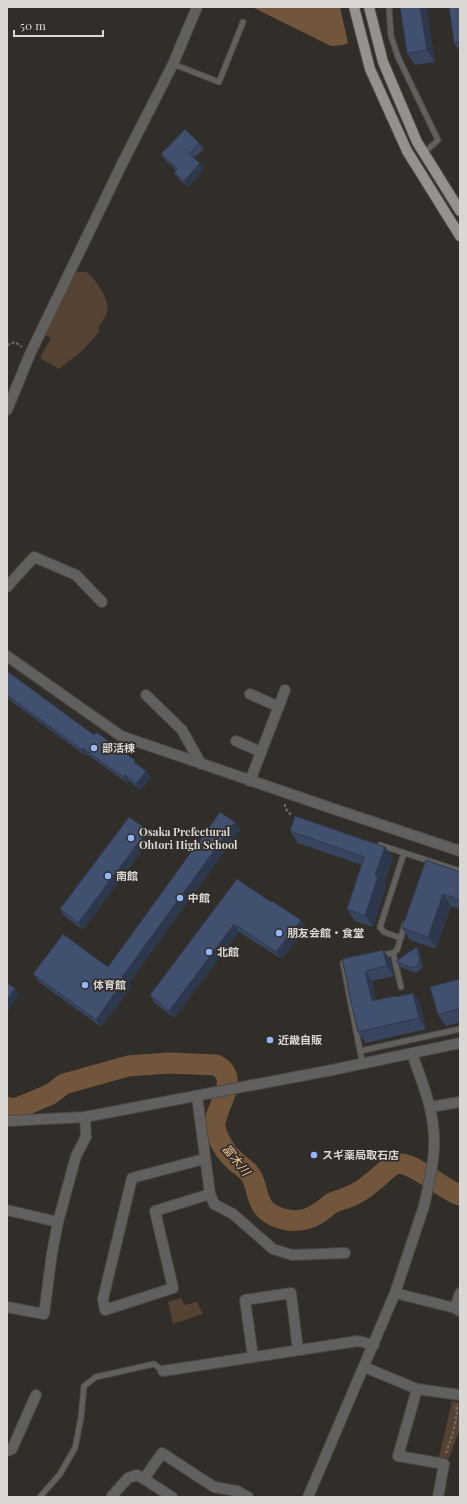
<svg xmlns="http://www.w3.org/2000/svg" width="467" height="1504" viewBox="0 0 467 1504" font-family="'Playfair Display','Noto Sans JP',serif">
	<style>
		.green { fill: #544332 }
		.water { fill: #71563c }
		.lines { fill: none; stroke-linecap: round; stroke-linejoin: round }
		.river { stroke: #71563c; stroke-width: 21 }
		.service-casing { stroke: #4c4844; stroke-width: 7 }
		.minor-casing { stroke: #4c4844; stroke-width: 12 }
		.tertiary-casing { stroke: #4c4844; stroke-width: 12 }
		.primary-casing { stroke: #4c4844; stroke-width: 12 }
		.path { stroke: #706c68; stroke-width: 2; stroke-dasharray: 3 2; stroke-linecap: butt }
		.service { stroke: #62605e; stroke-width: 5 }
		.minor { stroke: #62605e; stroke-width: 10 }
		.tertiary { stroke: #62605e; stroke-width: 10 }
		.primary { stroke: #96918d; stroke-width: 10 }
		.wall { fill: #38455f }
		.shaded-wall { fill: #2e384d }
		.building { fill: #41506e; stroke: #2e384d }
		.poi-dot { fill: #93b7fd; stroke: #312d28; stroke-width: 1.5 }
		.labels { text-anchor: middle; stroke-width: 3.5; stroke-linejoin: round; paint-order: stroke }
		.poi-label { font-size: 11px; font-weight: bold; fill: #dad7d4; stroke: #312d28; text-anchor: start }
		.water-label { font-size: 12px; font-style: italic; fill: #f7c697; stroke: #312d28 }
	</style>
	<rect width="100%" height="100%" fill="#312d28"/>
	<g class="green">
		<path d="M 75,272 L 87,272 C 96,281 111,299 107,313 C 105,318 100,324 98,329 L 100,331 L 82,351 L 59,369 L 40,358 L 51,338 L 45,335 Z"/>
		<path d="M 181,1298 L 184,1305 L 197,1302 L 203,1314 L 173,1324 L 168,1302 Z"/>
		<path d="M 452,1401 L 460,1403 L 460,1429 L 449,1458 L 439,1457 Z"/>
	</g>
	<path class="water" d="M 252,7 L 340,7 L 348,43 L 343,45 L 331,46 Z"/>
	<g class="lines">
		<path class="river" d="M 7,1107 L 10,1109 L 18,1108 L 51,1094 L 64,1084 L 128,1066 L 169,1063 L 216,1065 C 243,1079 213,1108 215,1127 C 217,1139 226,1153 235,1161 C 239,1165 245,1168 249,1173 C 261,1187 252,1207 277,1217 C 290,1222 305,1222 317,1214 C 323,1211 327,1206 332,1203 C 339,1200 347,1198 355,1194 C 361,1191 367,1187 372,1182 C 379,1178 388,1166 396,1164 C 412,1160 443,1190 460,1195"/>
		<defs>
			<g id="service">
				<path d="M 389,7 L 391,36 L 398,57 L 438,140 L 424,153"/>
				<path d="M 173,64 L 219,82 L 243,22"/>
				<path d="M 380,845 L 460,871"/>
				<path d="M 401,938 L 384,932 L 380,927 L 404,853"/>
				<path d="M 393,953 L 401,987"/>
				<path d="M 382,955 L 393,953 L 397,950 L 405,924"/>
				<path d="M 348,962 L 343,963 L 360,1051 L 460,1029"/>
				<path d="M 360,1051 L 363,1064"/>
				<path d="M 40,1497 L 60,1474 L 75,1448 L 81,1418 L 84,1386 L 96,1377 L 154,1364 L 163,1371"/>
			</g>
			<g id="minor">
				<path d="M 7,410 L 30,354 L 123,162 L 173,64 L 197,7"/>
				<path d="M 7,587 L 34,557 L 76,575 L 102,602"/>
				<path d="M 7,656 L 121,736 L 328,807 L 460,851"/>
				<path d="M 250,694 L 279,707"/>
				<path d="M 146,695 L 182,730 L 201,764"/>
				<path d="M 236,741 L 261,752"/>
				<path d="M 250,781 L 285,690"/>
				<path d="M 412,1054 C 423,1084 436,1115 434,1149 C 433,1168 428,1187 424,1206"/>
				<path d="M 197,1096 L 210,1194 L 214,1204 L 233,1214 L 273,1249 L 292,1255 L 345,1253"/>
				<path d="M 430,1107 L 460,1102"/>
				<path d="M 204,1159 L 132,1178 L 103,1299 L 105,1310 L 173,1288 L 155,1211 L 210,1194"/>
				<path d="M 7,1210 L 58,1222"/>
				<path d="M 395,1293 L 455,1308 L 460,1311"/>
				<path d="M 7,1307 L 44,1314 L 52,1253 L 58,1222 L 76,1156 L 86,1137 L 85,1117"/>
				<path d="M 455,1308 L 460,1293"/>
				<path d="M 253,1357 L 245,1300 L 291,1293 L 298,1350"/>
				<path d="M 364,1367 L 417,1389 L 460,1395"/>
				<path d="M 163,1371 L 358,1341 L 374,1345"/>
				<path d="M 417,1389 L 398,1456 L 444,1464 L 438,1497"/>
				<path d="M 7,1451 L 12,1449 L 36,1395"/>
				<path d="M 144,1479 L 172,1497"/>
				<path d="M 114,1497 L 112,1496 L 128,1478 L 137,1475 L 144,1479 L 162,1453 L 214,1487 L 237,1491 L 248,1497"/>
			</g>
			<g id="tertiary">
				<path d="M 7,1121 L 85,1117 L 332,1070 L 460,1043"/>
				<path d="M 308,1497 L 395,1293 L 424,1206"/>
			</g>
			<g id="primary">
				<path d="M 354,7 L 370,69 L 407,151 L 460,236"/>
				<path d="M 369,7 L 383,62 L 417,142 L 460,211"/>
			</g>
		</defs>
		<use href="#service" class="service-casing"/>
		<use href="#minor" class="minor-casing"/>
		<use href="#tertiary" class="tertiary-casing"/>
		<use href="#primary" class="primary-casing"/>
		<g class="path">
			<path d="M 7,345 L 15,342 L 22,347"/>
			<path d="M 285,804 L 285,808 L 292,816"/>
			<path d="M 446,1453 C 450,1442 459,1417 456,1405"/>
		</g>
		<use href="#service" class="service"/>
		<use href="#minor" class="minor"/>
		<use href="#tertiary" class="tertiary"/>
		<use href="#primary" class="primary"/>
	</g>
	<g class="wall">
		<path d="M 400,7 L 435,62 L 415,65 L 407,53 Z"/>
		<path d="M 460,7 L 460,52 L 454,43 Z"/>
		<path d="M 199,143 L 204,149 L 194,158 L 204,169 L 188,187 L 178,178 L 174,173 L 176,170 L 165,160 L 161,154 Z"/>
		<path d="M 7,671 L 94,735 L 139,765 L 151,777 L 141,790 L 129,781 L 127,783 L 87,754 L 86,756 L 7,698 Z"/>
		<path d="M 235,822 L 240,830 L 128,984 L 131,987 L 101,1027 L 39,982 L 33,974 L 108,967 Z"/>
		<path d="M 148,830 L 152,837 L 83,930 L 64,916 L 60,909 Z"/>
		<path d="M 290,831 L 385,847 L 393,858 L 384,884 L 386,887 L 373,927 L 355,921 L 347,909 L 362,865 L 298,843 Z"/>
		<path d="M 460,872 L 460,909 L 451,906 L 436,949 L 410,940 L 402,928 Z"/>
		<path d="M 237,879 L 306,927 L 282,959 L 239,932 L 174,1018 L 155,1003 L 150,995 Z"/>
		<path d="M 420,951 L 423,967 L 416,973 L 400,967 L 397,962 Z"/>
		<path d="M 342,959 L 391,960 L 394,976 L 372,981 L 376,1000 L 396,997 L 413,993 L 420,1003 L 426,1029 L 366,1043 L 358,1032 Z"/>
		<path d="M 460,979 L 460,1022 L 446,1026 L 438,1015 Z"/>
	</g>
	<g class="shaded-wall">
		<path d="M 420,7 L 427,7 L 435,62 L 427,50 Z"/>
		<path d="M 200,163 L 204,169 L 188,187 L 184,181 Z"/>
		<path d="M 83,748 L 87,754 L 86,756 L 82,750 Z"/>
		<path d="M 146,771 L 151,777 L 141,790 L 136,784 Z"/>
		<path d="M 125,775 L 129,781 L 127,783 L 123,777 Z"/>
		<path d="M 235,822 L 240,830 L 128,984 L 131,987 L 101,1027 L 96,1020 L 122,977 Z"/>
		<path d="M 148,830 L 152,837 L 83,930 L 78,923 Z"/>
		<path d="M 385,847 L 393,858 L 384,884 L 386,887 L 373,927 L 365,916 L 375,875 Z"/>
		<path d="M 443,894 L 451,906 L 436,949 L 428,937 Z"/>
		<path d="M 301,920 L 306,927 L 282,959 L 276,952 Z"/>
		<path d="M 234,924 L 239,932 L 174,1018 L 169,1011 Z"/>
		<path d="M 417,947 L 420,951 L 423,967 L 420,962 Z"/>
		<path d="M 383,950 L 391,960 L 394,976 L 387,966 Z"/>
		<path d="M 365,971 L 372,981 L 379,1012 L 372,1001 Z"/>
		<path d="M 15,988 L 19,995 L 7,1012 L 7,1000 Z"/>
		<path d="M 413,993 L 420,1003 L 426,1029 L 419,1018 Z"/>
	</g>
	<g class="building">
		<path d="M 400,7 L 420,7 L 427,50 L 407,53 Z"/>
		<path d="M 449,7 L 460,7 L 460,41 L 454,43 Z"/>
		<path d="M 185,129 L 199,143 L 189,154 L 200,163 L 184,181 L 174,173 L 177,169 L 161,154 Z"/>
		<path d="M 7,671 L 94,735 L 96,732 L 135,760 L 134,762 L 146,771 L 136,784 L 125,775 L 123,777 L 83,748 L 82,750 L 7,695 Z"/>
		<path d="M 220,812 L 235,822 L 122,977 L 125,979 L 96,1020 L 33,974 L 63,934 L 108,967 Z"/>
		<path d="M 295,816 L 385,847 L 375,875 L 378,876 L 365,916 L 347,909 L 364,857 L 290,831 Z"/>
		<path d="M 129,817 L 148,830 L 78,923 L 60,909 Z"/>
		<path d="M 426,860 L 460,872 L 460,900 L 443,894 L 428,937 L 402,928 Z"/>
		<path d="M 237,879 L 271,902 L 272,901 L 301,920 L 276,952 L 234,924 L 169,1011 L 150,995 Z"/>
		<path d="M 417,947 L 420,962 L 413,968 L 397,962 L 397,960 Z"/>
		<path d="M 383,950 L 387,966 L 365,971 L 372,1001 L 395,996 L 396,997 L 413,993 L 419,1018 L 358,1032 L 347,985 L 348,985 L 342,959 Z"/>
		<path d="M 460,979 L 460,1008 L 438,1015 L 430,987 Z"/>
		<path d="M 7,983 L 15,988 L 7,1000 Z"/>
	</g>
	<g class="poi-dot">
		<circle cx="94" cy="748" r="4"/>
		<circle cx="131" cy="838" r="4"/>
		<circle cx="108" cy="876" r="4"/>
		<circle cx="180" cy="898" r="4"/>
		<circle cx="279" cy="933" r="4"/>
		<circle cx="209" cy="952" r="4"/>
		<circle cx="85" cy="985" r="4"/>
		<circle cx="270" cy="1040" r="4"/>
		<circle cx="314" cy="1155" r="4"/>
	</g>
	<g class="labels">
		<g class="poi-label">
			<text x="102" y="752">部活棟</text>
			<text x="139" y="836">Osaka Prefectural<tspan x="139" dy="13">Ohtori High School</tspan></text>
			<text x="116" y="880">南館</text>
			<text x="188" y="902">中館</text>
			<text x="287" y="937">朋友会館・食堂</text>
			<text x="217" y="956">北館</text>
			<text x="93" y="989">体育館</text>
			<text x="278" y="1044">近畿自販</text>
			<text x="322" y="1159">スギ薬局取石店</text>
		</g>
		<g class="water-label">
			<text transform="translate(236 1160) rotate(51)" y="4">富木川</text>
		</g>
	</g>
	<rect width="467" height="1504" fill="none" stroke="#dad7d4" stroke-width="16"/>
	<path d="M14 30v6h89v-6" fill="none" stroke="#dad7d4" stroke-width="2"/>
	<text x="20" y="30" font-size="12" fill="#dad7d4" stroke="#312d28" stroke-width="3" paint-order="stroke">50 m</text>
</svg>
